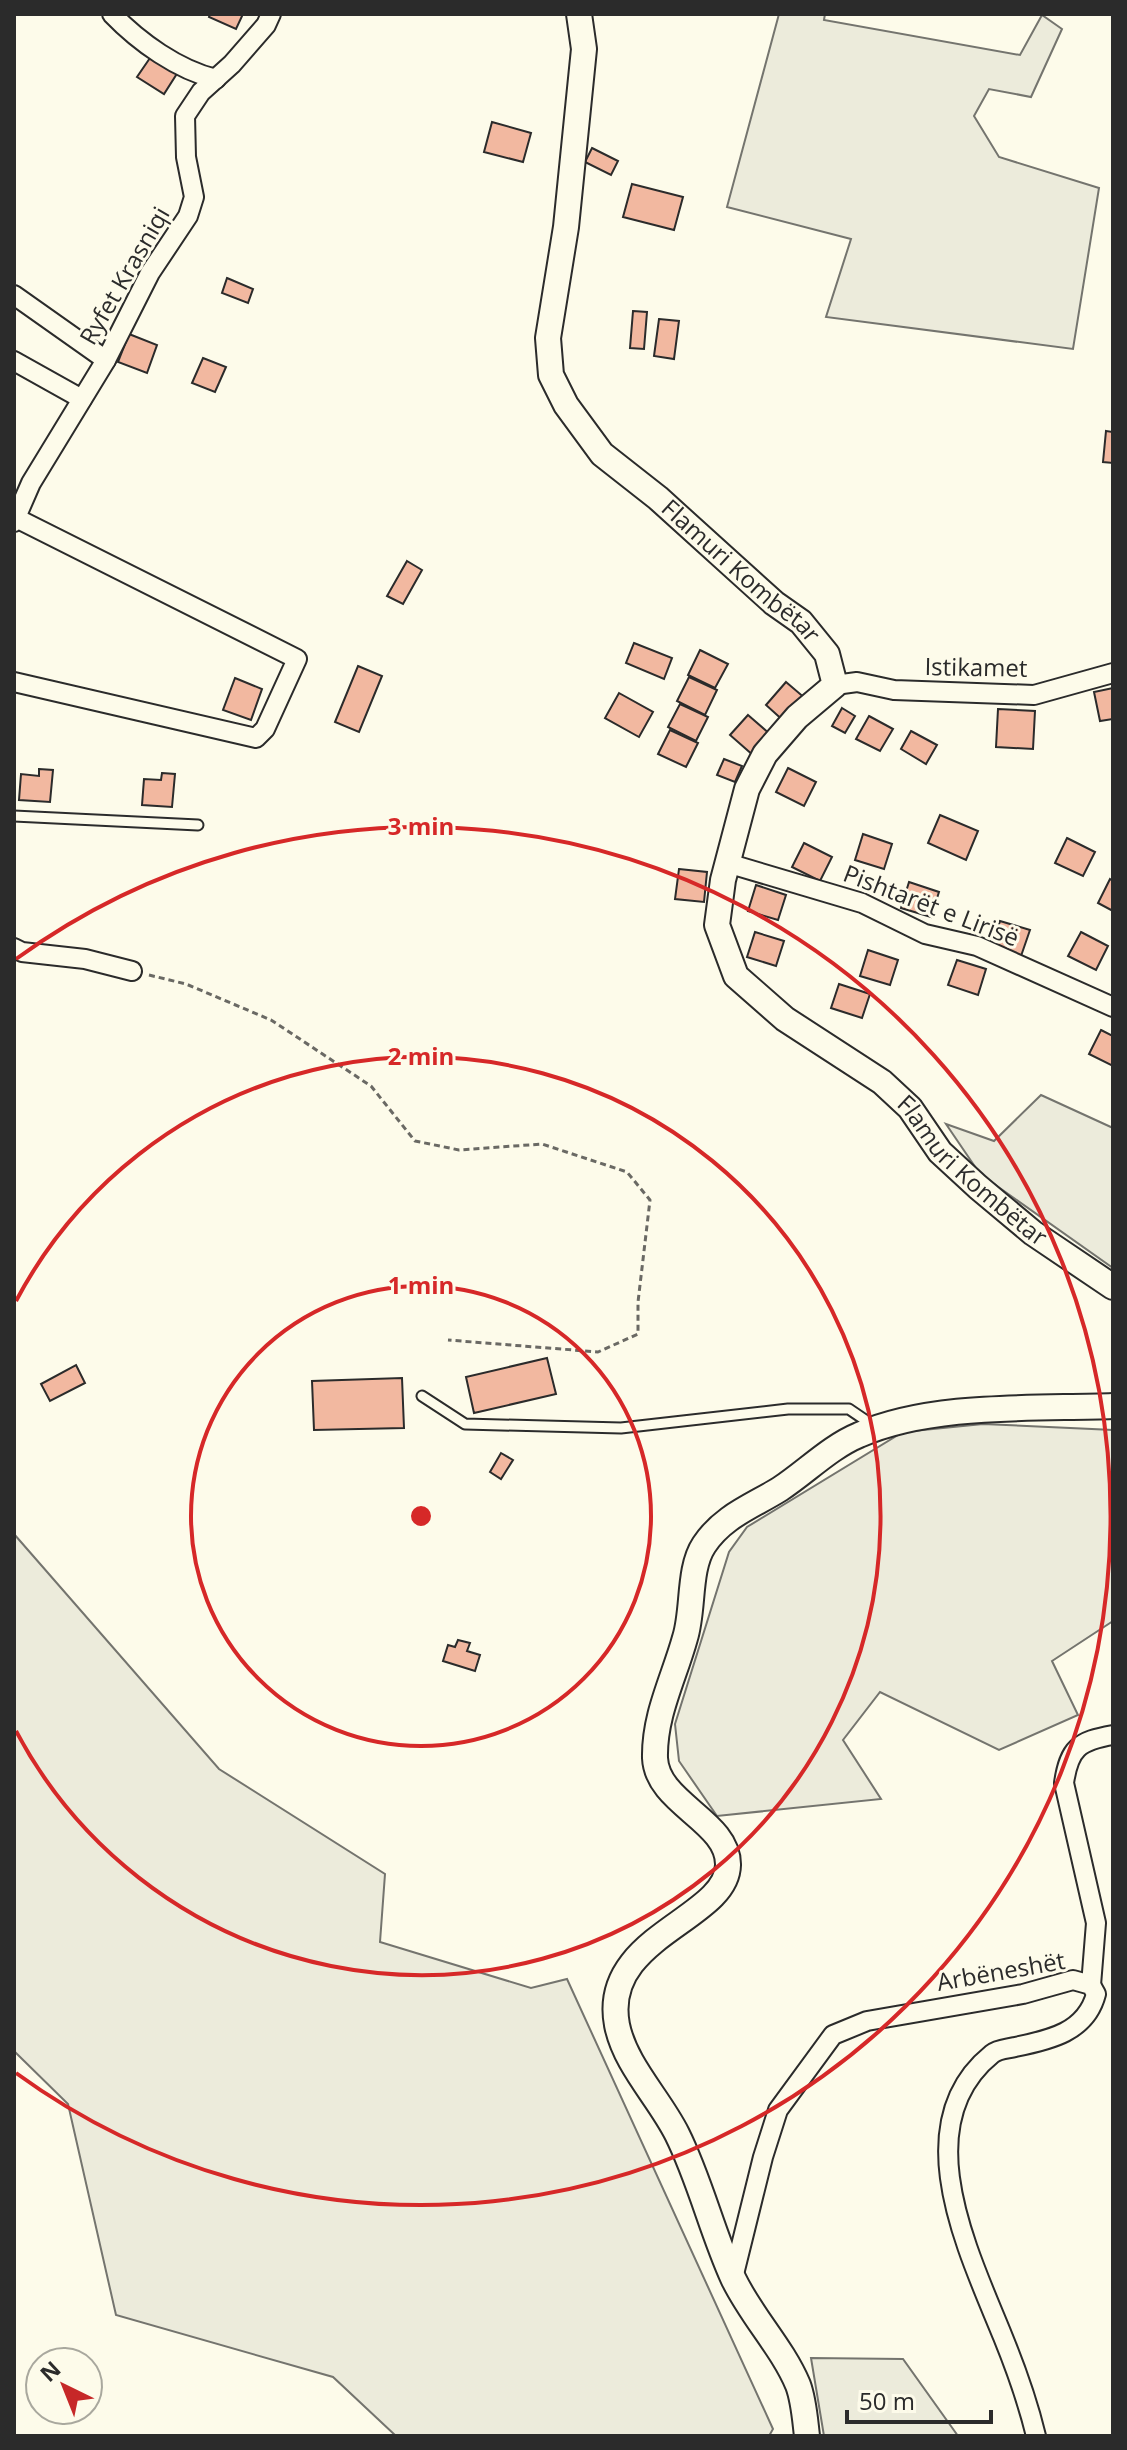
<svg xmlns="http://www.w3.org/2000/svg" width="1127" height="2450" viewBox="0 0 1127 2450" font-family="'Open Sans',sans-serif">
	<style>
		.green { fill: #ecebdb; stroke: #74746e; stroke-width: 2 }
		.building { fill: #f2b8a0; stroke: #2b2b2b; stroke-width: 2 }
		.lines { fill: none; stroke-linecap: round; stroke-linejoin: round }
		.lane-casing { stroke: #2b2b2b; stroke-width: 13 }
		.street-casing { stroke: #2b2b2b; stroke-width: 22 }
		.secondary-casing { stroke: #2b2b2b; stroke-width: 28 }
		.path { stroke: #6a6964; stroke-width: 3; stroke-dasharray: 6 4; stroke-linecap: butt }
		.lane { stroke: #fdfbea; stroke-width: 9 }
		.street { stroke: #fdfbea; stroke-width: 18 }
		.secondary { stroke: #fdfbea; stroke-width: 24 }
		.ring { fill: none; stroke: #d62828; stroke-width: 4 }
		.labels { text-anchor: middle; stroke-width: 6; stroke-linejoin: round; paint-order: stroke }
		.street-label { font-size: 24px; fill: #2b2b2b; stroke: #fdfbea }
		.centre { fill: #d62828; stroke: #fdfbea; stroke-width: 4 }
		.ring-label { font-size: 24px; text-anchor: middle; font-weight: bold; fill: #d62828; stroke: #fdfbea; stroke-width: 6; stroke-linejoin: round; paint-order: stroke }
	</style>
	<rect width="100%" height="100%" fill="#fdfbea"/>
	<g class="green">
		<path d="M 779,14 L 825,14 L 824,20 L 1020,55 L 1042,15 L 1062,29 L 1031,97 L 989,89 L 974,116 L 999,157 L 1099,188 L 1073,349 L 826,317 L 851,239 L 727,207 Z"/>
		<path d="M 1041,1095 L 1113,1128 L 1113,1268 L 980,1174 L 946,1124 L 994,1141 Z"/>
		<path d="M 983,1424 L 1113,1430 L 1113,1621 L 1052,1661 L 1078,1715 L 999,1750 L 880,1692 L 843,1740 L 881,1799 L 717,1816 L 679,1761 L 675,1724 L 729,1552 L 747,1527 L 903,1432 Z"/>
		<path d="M 14,1534 L 219,1769 L 385,1874 L 380,1942 L 531,1988 L 567,1979 L 773,2429 L 769,2436 L 396,2436 L 333,2377 L 116,2315 L 68,2104 L 14,2051 Z"/>
		<path d="M 811,2358 L 903,2359 L 958,2436 L 824,2436 Z"/>
	</g>
	<g class="building">
		<path d="M 210,14 L 243,14 L 236,29 L 209,17 Z"/>
		<path d="M 152,55 L 178,72 L 164,94 L 137,77 Z"/>
		<path d="M 492,122 L 531,133 L 523,162 L 484,152 Z"/>
		<path d="M 592,148 L 618,161 L 611,175 L 585,162 Z"/>
		<path d="M 632,184 L 683,197 L 674,230 L 623,217 Z"/>
		<path d="M 227,278 L 253,289 L 248,303 L 222,293 Z"/>
		<path d="M 633,311 L 647,312 L 644,349 L 630,348 Z"/>
		<path d="M 659,319 L 679,321 L 674,359 L 654,356 Z"/>
		<path d="M 129,334 L 157,345 L 147,373 L 118,362 Z"/>
		<path d="M 203,358 L 226,367 L 215,392 L 192,383 Z"/>
		<path d="M 1106,431 L 1113,432 L 1113,463 L 1103,462 Z"/>
		<path d="M 407,561 L 422,570 L 403,604 L 387,596 Z"/>
		<path d="M 634,643 L 672,658 L 664,679 L 626,663 Z"/>
		<path d="M 700,650 L 728,664 L 715,688 L 688,675 Z"/>
		<path d="M 358,666 L 382,676 L 359,732 L 335,722 Z"/>
		<path d="M 689,677 L 717,690 L 705,715 L 677,701 Z"/>
		<path d="M 235,678 L 262,689 L 251,720 L 223,710 Z"/>
		<path d="M 786,682 L 806,699 L 786,723 L 766,705 Z"/>
		<path d="M 1113,688 L 1113,719 L 1100,721 L 1094,692 Z"/>
		<path d="M 619,693 L 653,712 L 639,737 L 605,718 Z"/>
		<path d="M 680,704 L 708,717 L 696,741 L 668,727 Z"/>
		<path d="M 842,708 L 855,716 L 845,733 L 832,726 Z"/>
		<path d="M 998,709 L 1035,711 L 1033,749 L 996,747 Z"/>
		<path d="M 748,715 L 771,735 L 754,756 L 730,735 Z"/>
		<path d="M 869,716 L 893,729 L 880,751 L 856,739 Z"/>
		<path d="M 670,730 L 698,743 L 686,767 L 658,754 Z"/>
		<path d="M 911,731 L 937,745 L 926,764 L 901,749 Z"/>
		<path d="M 724,759 L 742,766 L 735,782 L 717,775 Z"/>
		<path d="M 788,768 L 816,782 L 804,806 L 776,792 Z"/>
		<path d="M 39,769 L 53,770 L 50,802 L 19,800 L 21,774 L 39,776 Z"/>
		<path d="M 162,773 L 175,774 L 172,807 L 142,805 L 144,779 L 161,780 Z"/>
		<path d="M 940,815 L 978,831 L 966,860 L 928,843 Z"/>
		<path d="M 863,834 L 892,844 L 884,869 L 855,860 Z"/>
		<path d="M 1067,838 L 1095,852 L 1083,876 L 1055,863 Z"/>
		<path d="M 804,843 L 832,857 L 820,881 L 792,867 Z"/>
		<path d="M 679,869 L 707,872 L 704,902 L 675,899 Z"/>
		<path d="M 1110,879 L 1113,881 L 1113,911 L 1098,903 Z"/>
		<path d="M 909,882 L 939,892 L 931,917 L 901,908 Z"/>
		<path d="M 756,885 L 786,895 L 778,920 L 748,911 Z"/>
		<path d="M 1000,921 L 1030,930 L 1021,956 L 992,946 Z"/>
		<path d="M 755,932 L 784,941 L 776,966 L 747,957 Z"/>
		<path d="M 1081,932 L 1108,946 L 1096,970 L 1068,956 Z"/>
		<path d="M 868,950 L 898,960 L 890,985 L 860,976 Z"/>
		<path d="M 957,960 L 986,969 L 978,995 L 948,985 Z"/>
		<path d="M 839,984 L 870,994 L 862,1018 L 831,1008 Z"/>
		<path d="M 1101,1030 L 1113,1036 L 1113,1066 L 1089,1054 Z"/>
		<path d="M 547,1358 L 556,1394 L 474,1413 L 466,1377 Z"/>
		<path d="M 76,1365 L 85,1383 L 50,1401 L 41,1384 Z"/>
		<path d="M 402,1378 L 404,1428 L 314,1430 L 312,1381 Z"/>
		<path d="M 501,1453 L 513,1460 L 501,1479 L 490,1472 Z"/>
		<path d="M 458,1640 L 470,1643 L 467,1651 L 480,1655 L 475,1671 L 443,1661 L 448,1645 L 455,1647 Z"/>
	</g>
	<g class="lines">
		<defs>
			<g id="lane">
				<path d="M 14,816 L 198,825"/>
				<path d="M 422,1396 L 465,1424 L 621,1428 L 788,1409 L 849,1409 L 874,1426"/>
			</g>
			<g id="street">
				<path d="M 112,14 C 139,42 178,70 216,79"/>
				<path d="M 14,295 L 106,360"/>
				<path d="M 14,361 L 82,399"/>
				<path d="M 14,522 L 31,483 L 106,360 L 150,273 L 188,216 L 194,197 L 186,157 L 185,116 L 201,92 L 232,64 L 266,25 L 271,14"/>
				<path d="M 14,682 L 256,738 L 265,729 L 297,659 L 16,518"/>
				<path d="M 835,685 L 857,682 L 894,690 L 1034,695 L 1113,673"/>
				<path d="M 727,863 L 862,903 L 925,934 L 977,946 L 1113,1007"/>
				<path d="M 14,948 L 22,952 L 85,959 L 132,971"/>
				<path d="M 1091,1985 L 1096,1923 L 1064,1783 C 1069,1748 1079,1741 1113,1735"/>
				<path d="M 733,2278 L 763,2157 L 778,2110 L 833,2035 L 867,2021 L 1023,1994 L 1073,1980 L 1091,1985 L 1096,1994 C 1086,2032 1050,2040 1015,2047 C 1007,2049 998,2049 992,2054 C 904,2125 970,2255 1003,2337 C 1016,2369 1028,2403 1036,2436"/>
			</g>
			<g id="secondary">
				<path id="s1" d="M 579,14 L 584,49 L 566,227 L 548,338 L 551,375 L 566,405 L 602,454 L 658,498 L 774,603 L 801,622 L 827,654 L 835,685 L 797,717 L 765,754 L 747,789 L 723,880 L 717,925 L 736,976 L 785,1019 L 882,1082 L 910,1108 L 940,1152 L 978,1187 L 1033,1233 L 1113,1287"/>
				<path d="M 807,2436 C 805,2420 804,2401 798,2385 C 782,2347 751,2316 733,2278 C 712,2232 700,2180 677,2134 C 659,2098 625,2065 617,2025 C 600,1936 727,1920 728,1865 C 729,1821 657,1804 655,1758 C 654,1715 674,1678 685,1638 C 694,1610 688,1569 704,1545 C 723,1516 753,1506 780,1489 C 806,1472 830,1447 859,1435 C 931,1403 1034,1409 1113,1406"/>
			</g>
		</defs>
		<use href="#lane" class="lane-casing"/>
		<use href="#street" class="street-casing"/>
		<use href="#secondary" class="secondary-casing"/>
		<path class="path" d="M 149,975 L 186,984 L 271,1020 L 371,1086 L 415,1141 L 459,1150 L 542,1144 L 627,1172 L 650,1200 L 638,1302 L 638,1334 L 598,1352 L 448,1340"/>
		<use href="#lane" class="lane"/>
		<use href="#street" class="street"/>
		<use href="#secondary" class="secondary"/>
	</g>
	<g class="ring">
		<circle cx="421" cy="1516" r="230"/>
		<path d="M16 1301A459 459 0 1 1 16 1731"/>
		<path d="M16 959A689 689 0 1 1 16 2073"/>
	</g>
	<g class="labels">
		<g class="street-label">
			<text transform="translate(125 276) rotate(-60)" y="8">Ryfet Krasniqi</text>
			<text dy="8" stroke="none"><textPath href="#s1" startOffset="640">Flamuri Kombëtar</textPath></text>
			<text transform="translate(976 668) rotate(1)" y="8">Istikamet</text>
			<text transform="translate(931 906) rotate(21)" y="8">Pishtarët e Lirisë</text>
			<text dy="8" stroke="none"><textPath href="#s1" startOffset="1432">Flamuri Kombëtar</textPath></text>
			<text transform="translate(1001 1972) rotate(-10)" y="8">Arbëneshët</text>
		</g>
	</g>
	<circle cx="421" cy="1516" r="12" class="centre"/>
	<g class="ring-label">
		<text x="421" y="835">3 min</text>
		<text x="421" y="1065">2 min</text>
		<text x="421" y="1294">1 min</text>
	</g>
	<rect width="1127" height="2450" fill="none" stroke="#2b2b2b" stroke-width="32"/>
	<g transform="translate(64 2386) rotate(317)"><circle r="38" fill="#fdfbea" stroke="#a9a89e" stroke-width="2"/>
	<path d="M0-6L14 30L0 20L-14 30Z" fill="#c62828"/>
	<text y="-12" font-size="22" font-weight="bold" text-anchor="middle" fill="#2b2b2b">N</text>
	</g>
	<path d="M847 2410v12h144v-12" fill="none" stroke="#2b2b2b" stroke-width="4"/>
	<text x="859" y="2410" font-size="24" fill="#2b2b2b" stroke="#fdfbea" stroke-width="6" paint-order="stroke">50 m</text>
</svg>
